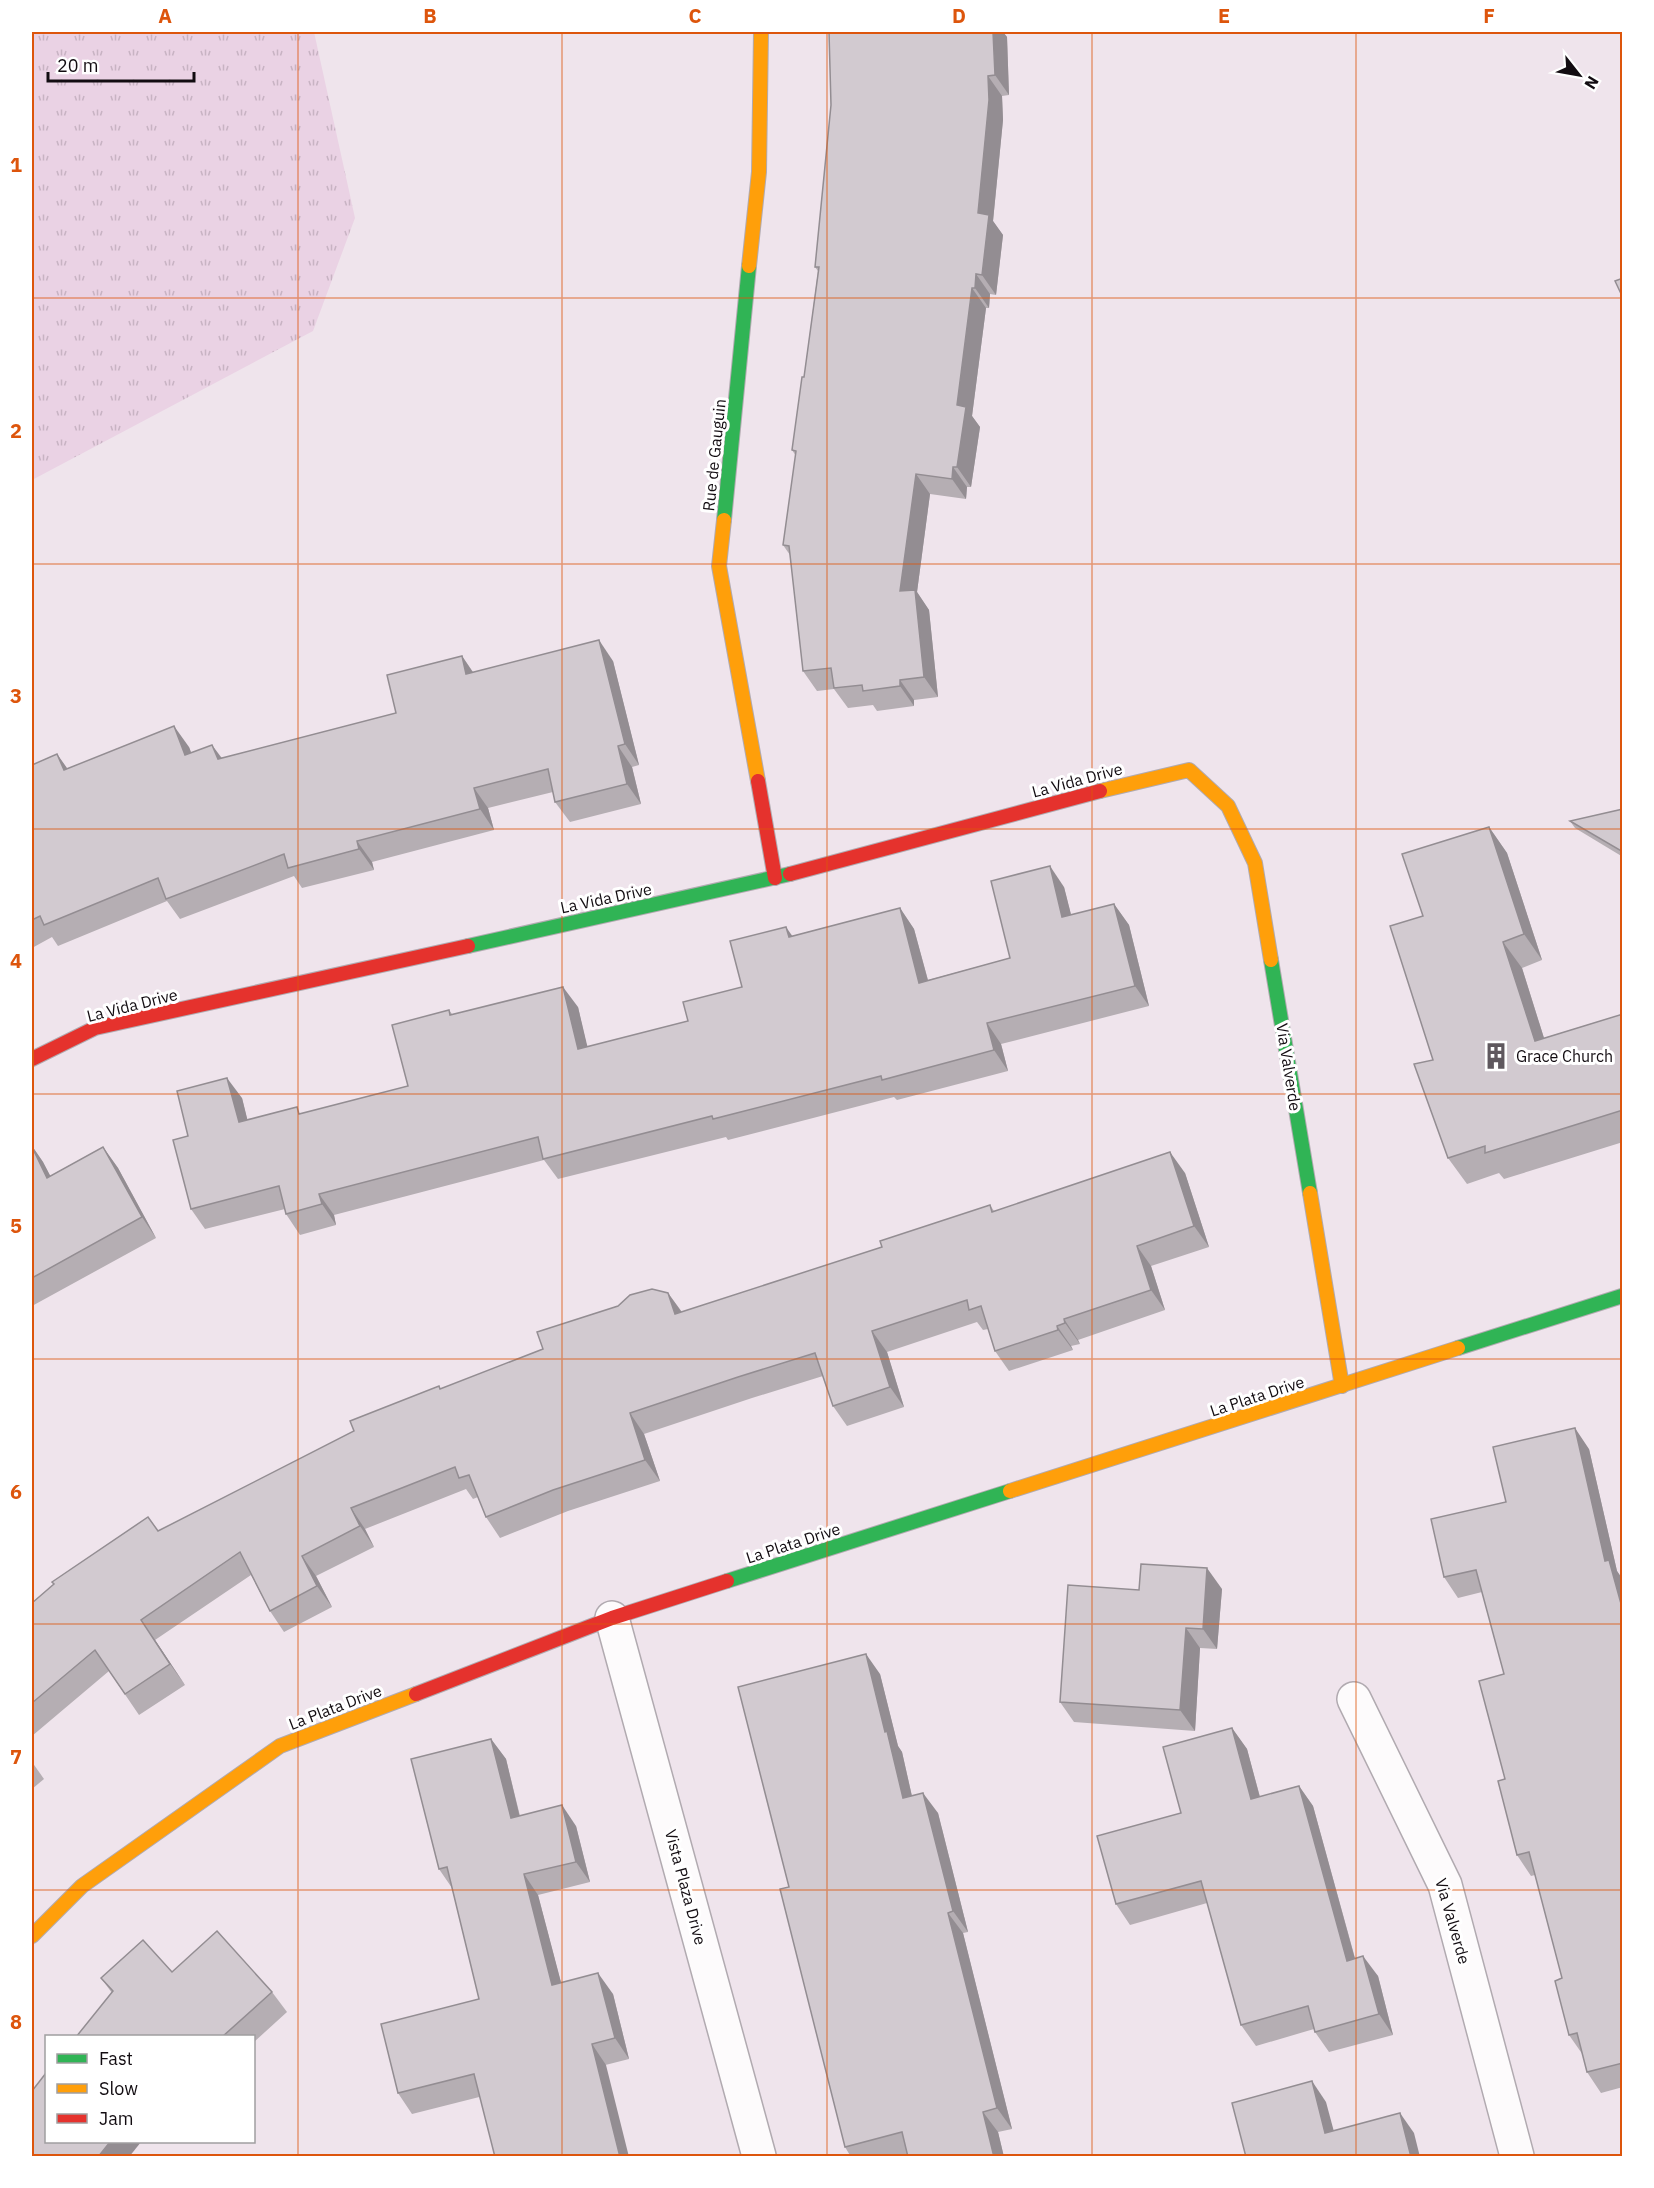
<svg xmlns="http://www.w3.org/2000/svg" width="1654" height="2188" viewBox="0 0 1654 2188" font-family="'IBM Plex Sans',sans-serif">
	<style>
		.grass { fill: url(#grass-tufts) }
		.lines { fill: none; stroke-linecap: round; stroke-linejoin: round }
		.street-casing { stroke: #b1aab0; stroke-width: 36 }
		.fast-casing { stroke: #b1aab0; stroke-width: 16 }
		.slow-casing { stroke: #b1aab0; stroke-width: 16 }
		.jam-casing { stroke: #b1aab0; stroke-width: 16 }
		.street { stroke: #fdfbfc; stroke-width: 33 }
		.fast { stroke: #30b455; stroke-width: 14 }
		.slow { stroke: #ff9f0a; stroke-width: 14 }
		.jam { stroke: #e5322d; stroke-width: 14 }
		.wall { fill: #b5aeb3 }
		.shaded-wall { fill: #938d92 }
		.building { fill: #d2cad0; stroke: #938d92; stroke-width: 1.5 }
		.grid { fill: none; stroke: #dd550c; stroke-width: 1.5; stroke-opacity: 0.55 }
		.labels { text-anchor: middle; stroke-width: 6; stroke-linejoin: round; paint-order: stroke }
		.street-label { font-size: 16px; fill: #120c11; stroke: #fff }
		.poi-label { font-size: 16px; fill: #120c11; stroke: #fff; text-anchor: start }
		.neatline { fill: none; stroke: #dd550c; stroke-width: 2 }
		.grid-label { font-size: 20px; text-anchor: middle; font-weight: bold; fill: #dd550c }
	</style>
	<defs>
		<pattern id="grass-tufts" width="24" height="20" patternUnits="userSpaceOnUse" patternTransform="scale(1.5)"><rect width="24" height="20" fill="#ead2e4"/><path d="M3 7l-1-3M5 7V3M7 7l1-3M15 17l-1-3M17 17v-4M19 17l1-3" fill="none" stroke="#c8b3c3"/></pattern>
	</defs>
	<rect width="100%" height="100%" fill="#efe4ec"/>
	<path class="grass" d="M 32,32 L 314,32 L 355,218 L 313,331 L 32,480 Z"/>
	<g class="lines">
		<defs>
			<g id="street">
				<path d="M 612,1618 L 759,2156"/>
				<path d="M 1354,1699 L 1445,1885 L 1517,2156"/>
			</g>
			<g id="fast">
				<path d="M 724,520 L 749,266"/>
				<path d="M 468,946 L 790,874"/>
				<path d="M 1271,960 L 1310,1193"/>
				<path d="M 1458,1348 L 1622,1296"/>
				<path d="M 727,1581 L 1010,1491"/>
			</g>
			<g id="slow">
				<path d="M 749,266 L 759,172 L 761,32"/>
				<path d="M 724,520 L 719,566 L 758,781"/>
				<path d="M 1100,791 L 1189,770 L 1228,806 L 1255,863 L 1271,960"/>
				<path d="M 1310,1193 L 1342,1386"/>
				<path d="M 1010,1491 L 1458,1348"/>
				<path d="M 32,1936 L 82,1886 L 280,1746 L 416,1694"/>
			</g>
			<g id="jam">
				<path d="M 758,781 L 775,878"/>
				<path d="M 790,874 L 1100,791"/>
				<path d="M 32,1059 L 95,1028 L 468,946"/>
				<path d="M 416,1694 L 612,1618 L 727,1581"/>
			</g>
		</defs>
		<use href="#street" class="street-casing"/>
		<use href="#fast" class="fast-casing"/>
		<use href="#slow" class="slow-casing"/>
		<use href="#jam" class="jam-casing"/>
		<use href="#street" class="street"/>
		<use href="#fast" class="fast"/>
		<use href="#slow" class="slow"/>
		<use href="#jam" class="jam"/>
	</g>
	<g class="wall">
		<path d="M 829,32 L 1003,32 L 1007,37 L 1009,95 L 1002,96 L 1003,120 L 993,221 L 1003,235 L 996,295 L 990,294 L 989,308 L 986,308 L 972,416 L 980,427 L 971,487 L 967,487 L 966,499 L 930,494 L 917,592 L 929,610 L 938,697 L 914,700 L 914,706 L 877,711 L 873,705 L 848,708 L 834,689 L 817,691 L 803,671 L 790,555 L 783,545 L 796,456 L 792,450 L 804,377 L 818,271 L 815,267 L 831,105 Z"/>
		<path d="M 462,656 L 473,672 L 613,661 L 639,765 L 632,767 L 641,804 L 570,822 L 555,802 L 553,792 L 488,808 L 494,830 L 372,862 L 374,870 L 302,888 L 294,876 L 180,919 L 167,901 L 58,946 L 52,937 L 32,948 L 32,765 L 57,754 L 67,769 L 189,747 L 191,753 L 222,758 L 396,713 Z"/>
		<path d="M 1623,809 L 1623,857 L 1575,828 L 1570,821 Z"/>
		<path d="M 1489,827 L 1507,853 L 1542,960 L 1522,968 L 1544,1038 L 1623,1014 L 1623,1142 L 1504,1179 L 1499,1173 L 1467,1184 L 1448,1158 L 1433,1060 L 1423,916 Z"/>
		<path d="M 1064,887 L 1071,915 L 1114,904 L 1129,925 L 1149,1006 L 1001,1044 L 1008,1071 L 897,1100 L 894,1097 L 728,1140 L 726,1137 L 558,1179 L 544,1160 L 334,1215 L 336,1225 L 300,1235 L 286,1214 L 285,1209 L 205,1229 L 191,1209 L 188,1136 L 242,1098 L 247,1119 L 302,1114 L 408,1086 L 449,1010 L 452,1014 L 578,1007 L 587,1047 L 688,1021 L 742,987 L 792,936 L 900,908 L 914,929 L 928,980 L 1010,958 Z"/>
		<path d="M 32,1146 L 43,1162 L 50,1176 L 103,1147 L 118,1168 L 156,1238 L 32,1306 Z"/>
		<path d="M 1185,1173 L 1209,1247 L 1151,1266 L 1165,1310 L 1078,1340 L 1080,1344 L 1071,1346 L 1073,1350 L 1009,1371 L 995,1351 L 988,1329 L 983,1330 L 977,1322 L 887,1352 L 904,1407 L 847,1426 L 833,1406 L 823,1376 L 752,1398 L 644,1434 L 660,1481 L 568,1511 L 500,1538 L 486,1517 L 478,1497 L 473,1499 L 466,1489 L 365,1529 L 374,1547 L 316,1576 L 332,1607 L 284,1632 L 270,1611 L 251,1575 L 155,1640 L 185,1685 L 139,1715 L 109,1671 L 32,1736 L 32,1603 L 54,1584 L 158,1531 L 441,1389 L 543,1349 L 668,1293 L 682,1312 L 882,1247 L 990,1205 L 994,1211 Z"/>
		<path d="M 1589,1449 L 1617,1571 L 1623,1580 L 1623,2087 L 1601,2093 L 1587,2072 L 1583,2055 L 1569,2035 L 1562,1978 L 1535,1875 L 1531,1876 L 1517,1855 L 1505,1779 L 1504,1674 L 1482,1592 L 1458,1598 L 1444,1577 L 1506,1502 Z"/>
		<path d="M 1222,1589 L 1217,1649 L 1200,1648 L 1195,1731 L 1074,1722 L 1060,1702 L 1139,1590 Z"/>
		<path d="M 880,1674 L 898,1746 L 902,1752 L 912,1796 L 938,1813 L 968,1932 L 963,1933 L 1012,2129 L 998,2132 L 1004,2157 L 908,2157 L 908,2155 L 903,2157 L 851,2157 L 845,2147 L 789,1887 Z"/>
		<path d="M 1232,1728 L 1247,1749 L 1260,1797 L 1299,1786 L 1313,1806 L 1355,1958 L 1378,1976 L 1393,2035 L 1329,2052 L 1315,2032 L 1314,2029 L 1256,2046 L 1241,2025 L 1207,1903 L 1130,1925 L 1116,1904 L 1181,1813 Z"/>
		<path d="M 491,1739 L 506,1759 L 520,1816 L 576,1826 L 590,1882 L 538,1895 L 561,1983 L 613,1994 L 629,2059 L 412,2114 L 398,2093 L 479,1999 L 452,1888 L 439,1869 Z"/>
		<path d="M 32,1762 L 44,1779 L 32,1789 Z"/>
		<path d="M 172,1972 L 272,1992 L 287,2012 L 254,2042 L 254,2037 L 76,2037 L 112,1993 L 101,1978 Z"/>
	</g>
	<g class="shaded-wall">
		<path d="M 993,32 L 1003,32 L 1007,37 L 1009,95 L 995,75 Z"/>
		<path d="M 988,76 L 1002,96 L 1003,120 L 993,221 L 1003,235 L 996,295 L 982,275 L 978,213 Z"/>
		<path d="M 976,274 L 990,294 L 989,308 L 975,288 Z"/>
		<path d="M 972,288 L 986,308 L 972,416 L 980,427 L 971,487 L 957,467 L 957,405 Z"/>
		<path d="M 953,467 L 967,487 L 966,499 L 952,479 Z"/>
		<path d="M 916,474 L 930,494 L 917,592 L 929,610 L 938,697 L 924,677 L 900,591 Z"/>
		<path d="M 599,640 L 613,661 L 639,765 L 625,744 Z"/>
		<path d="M 462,656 L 476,677 L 466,674 Z"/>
		<path d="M 900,680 L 914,700 L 914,706 L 900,686 Z"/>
		<path d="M 174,726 L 189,747 L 200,775 L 185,755 Z"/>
		<path d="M 212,745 L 227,765 L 218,759 Z"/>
		<path d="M 618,746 L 632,767 L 641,804 L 627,784 Z"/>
		<path d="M 57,754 L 72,775 L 64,770 Z"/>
		<path d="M 474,788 L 488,808 L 494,830 L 480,809 Z"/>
		<path d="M 1489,827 L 1507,853 L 1542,960 L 1524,934 Z"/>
		<path d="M 357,841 L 372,862 L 374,870 L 359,849 Z"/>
		<path d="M 1050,866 L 1064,887 L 1077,938 L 1062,917 Z"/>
		<path d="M 1114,904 L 1129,925 L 1149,1006 L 1135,986 Z"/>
		<path d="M 900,908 L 914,929 L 934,1003 L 919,983 Z"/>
		<path d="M 786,927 L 800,947 L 789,937 Z"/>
		<path d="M 1503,942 L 1522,968 L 1553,1067 L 1535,1041 Z"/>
		<path d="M 563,987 L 578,1007 L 593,1070 L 578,1049 Z"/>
		<path d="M 987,1023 L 1001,1044 L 1008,1071 L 994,1050 Z"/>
		<path d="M 227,1078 L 242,1098 L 253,1142 L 239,1122 Z"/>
		<path d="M 32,1146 L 43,1162 L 62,1198 L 47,1178 Z"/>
		<path d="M 103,1147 L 118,1168 L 156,1238 L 142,1217 Z"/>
		<path d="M 1170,1152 L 1185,1173 L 1209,1247 L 1194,1226 Z"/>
		<path d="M 319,1194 L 334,1215 L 336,1225 L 322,1204 Z"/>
		<path d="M 1137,1246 L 1151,1266 L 1165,1310 L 1151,1290 Z"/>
		<path d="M 668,1293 L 683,1314 L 675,1314 Z"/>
		<path d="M 1064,1319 L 1078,1340 L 1080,1344 L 1065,1323 Z"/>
		<path d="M 1057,1326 L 1071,1346 L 1073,1350 L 1058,1330 Z"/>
		<path d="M 872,1331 L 887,1352 L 904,1407 L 890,1387 Z"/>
		<path d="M 630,1413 L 644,1434 L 660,1481 L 645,1460 Z"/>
		<path d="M 1575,1428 L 1589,1449 L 1617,1571 L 1623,1580 L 1623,1611 L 1605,1561 Z"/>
		<path d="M 351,1508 L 365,1529 L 374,1547 L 360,1526 Z"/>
		<path d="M 302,1556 L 316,1576 L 332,1607 L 317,1586 Z"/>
		<path d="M 1207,1568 L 1222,1589 L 1217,1649 L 1203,1629 Z"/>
		<path d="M 141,1620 L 155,1640 L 185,1685 L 170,1664 Z"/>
		<path d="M 1186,1628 L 1200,1648 L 1195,1731 L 1180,1710 Z"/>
		<path d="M 866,1654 L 880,1674 L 898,1746 L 902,1752 L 917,1819 L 903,1798 L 885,1732 Z"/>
		<path d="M 1232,1728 L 1247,1749 L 1266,1820 L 1251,1799 Z"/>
		<path d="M 491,1739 L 506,1759 L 525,1839 L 511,1818 Z"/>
		<path d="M 1299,1786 L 1313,1806 L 1361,1981 L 1347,1961 Z"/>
		<path d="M 923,1793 L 938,1813 L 968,1932 L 953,1911 Z"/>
		<path d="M 562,1805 L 576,1826 L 590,1882 L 576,1862 Z"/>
		<path d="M 524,1874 L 538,1895 L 567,2005 L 552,1985 Z"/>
		<path d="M 948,1913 L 963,1933 L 1012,2129 L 997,2108 Z"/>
		<path d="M 1363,1956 L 1378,1976 L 1393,2035 L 1379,2014 Z"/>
		<path d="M 598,1973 L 613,1994 L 629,2059 L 615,2038 Z"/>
		<path d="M 592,2044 L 606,2065 L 629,2157 L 620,2157 Z"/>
		<path d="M 1312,2081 L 1326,2102 L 1340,2154 L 1325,2133 Z"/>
		<path d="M 983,2112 L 998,2132 L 1004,2157 L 994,2157 Z"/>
		<path d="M 1400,2113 L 1414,2133 L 1420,2157 L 1411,2157 Z"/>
		<path d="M 110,2142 L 141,2142 L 129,2157 L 98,2157 Z"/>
	</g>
	<g class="building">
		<path d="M 829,32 L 993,32 L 995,75 L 988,76 L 989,100 L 978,213 L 989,215 L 982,275 L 976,274 L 975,288 L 972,288 L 957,405 L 966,407 L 957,467 L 953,467 L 952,479 L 916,474 L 900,591 L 915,590 L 924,677 L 900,680 L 900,686 L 863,691 L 862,685 L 834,688 L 831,668 L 803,671 L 789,546 L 783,545 L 796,451 L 792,450 L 802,377 L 804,377 L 819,267 L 815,267 L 831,105 Z"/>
		<path d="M 1623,278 L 1623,298 L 1615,281 Z"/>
		<path d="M 599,640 L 625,744 L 618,746 L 627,784 L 555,802 L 548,769 L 474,788 L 480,809 L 357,841 L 359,849 L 288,868 L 284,854 L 166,899 L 158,878 L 44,925 L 40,916 L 32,920 L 32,765 L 57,754 L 64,770 L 174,726 L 185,755 L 212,745 L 218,759 L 396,713 L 387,675 L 462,656 L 466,674 Z"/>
		<path d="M 1623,809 L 1623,852 L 1570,821 Z"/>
		<path d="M 1489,827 L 1524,934 L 1503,942 L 1535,1041 L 1623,1014 L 1623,1110 L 1485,1153 L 1485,1146 L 1448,1158 L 1414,1064 L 1433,1060 L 1390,926 L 1423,916 L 1402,854 Z"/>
		<path d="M 1050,866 L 1062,917 L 1114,904 L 1135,986 L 987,1023 L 994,1050 L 882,1080 L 881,1076 L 713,1119 L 712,1116 L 543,1159 L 538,1137 L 319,1194 L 322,1204 L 286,1214 L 279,1186 L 191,1209 L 173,1140 L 188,1136 L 177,1091 L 227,1078 L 239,1122 L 297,1107 L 299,1114 L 408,1086 L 392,1025 L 449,1010 L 450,1015 L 563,987 L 578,1049 L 688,1021 L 683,1002 L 742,987 L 730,941 L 786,927 L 789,937 L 900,908 L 919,983 L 1010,958 L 991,881 Z"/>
		<path d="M 32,1147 L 47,1178 L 103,1147 L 142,1217 L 32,1278 Z"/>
		<path d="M 1170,1152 L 1194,1226 L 1137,1246 L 1151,1290 L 1064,1319 L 1065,1323 L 1057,1326 L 1058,1330 L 995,1351 L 981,1306 L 969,1310 L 967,1300 L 872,1331 L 890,1387 L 833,1406 L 815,1353 L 738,1377 L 630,1413 L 645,1460 L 553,1490 L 486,1517 L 469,1475 L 459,1478 L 455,1467 L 351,1508 L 360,1526 L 302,1556 L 317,1586 L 270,1611 L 240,1552 L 141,1620 L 170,1664 L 125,1694 L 95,1650 L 32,1703 L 32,1603 L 54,1584 L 52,1582 L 148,1517 L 158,1531 L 354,1431 L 350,1421 L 439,1386 L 440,1389 L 543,1349 L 537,1332 L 618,1306 L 630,1295 L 652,1289 L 668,1293 L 675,1314 L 882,1247 L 880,1241 L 990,1205 L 992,1212 Z"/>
		<path d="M 1575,1428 L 1605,1561 L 1609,1560 L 1623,1611 L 1623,2063 L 1587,2072 L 1577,2033 L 1569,2035 L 1555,1981 L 1562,1978 L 1529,1852 L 1517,1855 L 1498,1781 L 1505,1779 L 1479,1681 L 1504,1674 L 1476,1570 L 1444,1577 L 1431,1519 L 1506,1502 L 1493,1447 Z"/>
		<path d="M 1141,1564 L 1207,1568 L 1203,1629 L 1186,1628 L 1180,1710 L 1060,1702 L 1068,1585 L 1139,1590 Z"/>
		<path d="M 866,1654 L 885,1732 L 887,1731 L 903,1798 L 923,1793 L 953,1911 L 948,1913 L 997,2108 L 983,2112 L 994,2157 L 908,2157 L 902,2132 L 845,2147 L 780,1889 L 789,1887 L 738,1687 Z"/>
		<path d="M 1232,1728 L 1251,1799 L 1299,1786 L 1347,1961 L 1363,1956 L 1379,2014 L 1315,2032 L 1308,2006 L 1241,2025 L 1201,1881 L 1116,1904 L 1097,1836 L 1181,1813 L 1163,1747 Z"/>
		<path d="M 491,1739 L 511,1818 L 562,1805 L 576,1862 L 524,1874 L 552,1985 L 598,1973 L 615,2038 L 592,2044 L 620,2157 L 495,2157 L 474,2074 L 398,2093 L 381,2024 L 479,1999 L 447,1867 L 439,1869 L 411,1759 Z"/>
		<path d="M 217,1931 L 272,1992 L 222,2037 L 76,2037 L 113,1991 L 101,1978 L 143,1940 L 172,1972 Z"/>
		<path d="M 46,2073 L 46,2142 L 110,2142 L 98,2157 L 32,2157 L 32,2091 Z"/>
		<path d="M 1312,2081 L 1325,2133 L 1400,2113 L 1411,2157 L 1246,2157 L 1232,2103 Z"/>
	</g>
	<path class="grid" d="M 298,32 L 298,2156M 562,32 L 562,2156M 827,32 L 827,2156M 1092,32 L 1092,2156M 1356,32 L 1356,2156M 32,298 L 1622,298M 32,564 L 1622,564M 32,829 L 1622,829M 32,1094 L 1622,1094M 32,1359 L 1622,1359M 32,1624 L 1622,1624M 32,1890 L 1622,1890"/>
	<defs>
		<symbol id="building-bare" viewBox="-9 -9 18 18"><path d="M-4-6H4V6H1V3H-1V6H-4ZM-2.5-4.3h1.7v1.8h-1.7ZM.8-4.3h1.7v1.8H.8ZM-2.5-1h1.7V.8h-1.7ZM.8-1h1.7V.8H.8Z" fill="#5f585e" stroke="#fff" stroke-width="2.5" paint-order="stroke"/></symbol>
	</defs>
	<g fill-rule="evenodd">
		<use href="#building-bare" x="1477" y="1037" width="38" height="38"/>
	</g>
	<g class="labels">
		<g class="street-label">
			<text transform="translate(714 455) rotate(-84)" y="6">Rue de Gauguin</text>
			<text transform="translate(1077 780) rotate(-15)" y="6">La Vida Drive</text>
			<text transform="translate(606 898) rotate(-12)" y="6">La Vida Drive</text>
			<text transform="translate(132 1005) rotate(-14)" y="6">La Vida Drive</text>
			<text transform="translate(1289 1067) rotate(81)" y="6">Via Valverde</text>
			<text transform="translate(1257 1396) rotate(-18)" y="6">La Plata Drive</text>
			<text transform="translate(793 1543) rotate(-18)" y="6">La Plata Drive</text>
			<text transform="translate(335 1707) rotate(-21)" y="6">La Plata Drive</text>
			<text transform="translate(686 1887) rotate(75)" y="6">Vista Plaza Drive</text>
			<text transform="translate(1453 1921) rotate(74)" y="6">Via Valverde</text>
		</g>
		<g class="poi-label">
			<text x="1516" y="1062">Grace Church</text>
		</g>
	</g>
	<rect width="1654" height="2188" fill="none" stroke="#ffffff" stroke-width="66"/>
	<rect x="45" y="2035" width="210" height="108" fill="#ffffff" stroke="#a09ea0" stroke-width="1.5"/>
	<rect x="57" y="2054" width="30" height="9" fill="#30b455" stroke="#a09ea0" stroke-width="1.5"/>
	<text x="99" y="2065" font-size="18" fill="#120c11">Fast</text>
	<rect x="57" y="2084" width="30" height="9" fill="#ff9f0a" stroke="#a09ea0" stroke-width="1.5"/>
	<text x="99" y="2095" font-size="18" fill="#120c11">Slow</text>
	<rect x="57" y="2114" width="30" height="9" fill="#e5322d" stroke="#a09ea0" stroke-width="1.5"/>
	<text x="99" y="2125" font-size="18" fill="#120c11">Jam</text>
	<g transform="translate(1579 75) rotate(121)" stroke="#ffffff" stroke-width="4.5" paint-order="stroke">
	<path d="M0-4.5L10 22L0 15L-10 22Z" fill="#120c11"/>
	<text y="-9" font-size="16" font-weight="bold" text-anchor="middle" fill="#120c11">N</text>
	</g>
	<path d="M48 72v9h146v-9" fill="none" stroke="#120c11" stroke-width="3"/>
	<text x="57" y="72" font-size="18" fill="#120c11" stroke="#ffffff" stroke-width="4.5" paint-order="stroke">20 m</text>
	<rect x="33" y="33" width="1588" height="2122" class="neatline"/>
	<g class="grid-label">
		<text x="165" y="23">A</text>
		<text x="430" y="23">B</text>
		<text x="695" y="23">C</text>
		<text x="959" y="23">D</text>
		<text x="1224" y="23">E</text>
		<text x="1489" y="23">F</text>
		<text x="16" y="172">1</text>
		<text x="16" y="438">2</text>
		<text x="16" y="703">3</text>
		<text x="16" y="968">4</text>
		<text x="16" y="1233">5</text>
		<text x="16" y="1499">6</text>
		<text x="16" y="1764">7</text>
		<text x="16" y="2029">8</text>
	</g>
</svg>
